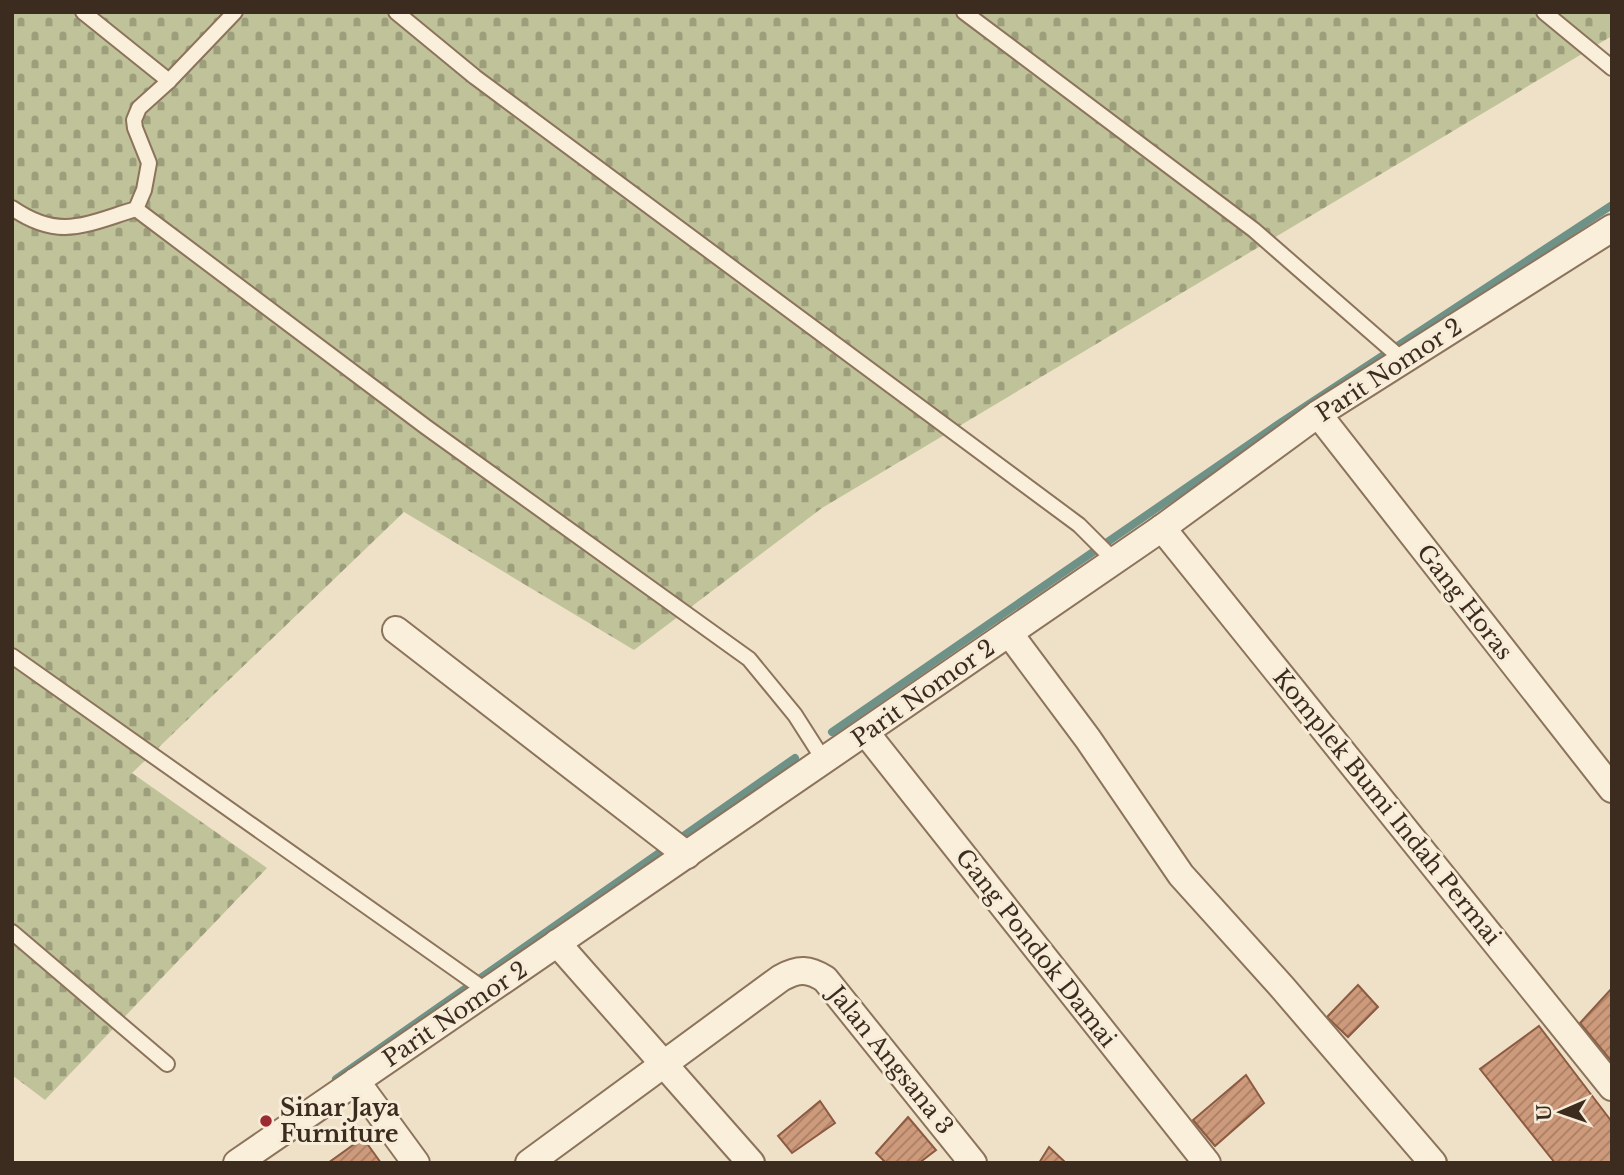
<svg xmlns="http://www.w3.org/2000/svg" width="1624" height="1175" viewBox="0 0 1624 1175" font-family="'Libre Baskerville',serif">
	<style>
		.cemetery { fill: url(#cemetery-stones) }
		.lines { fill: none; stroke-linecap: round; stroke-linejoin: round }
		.stream { stroke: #6e9288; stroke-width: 8 }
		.building { fill: url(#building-hatch); stroke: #8c5b41; stroke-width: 2 }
		.service-casing { stroke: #8c735c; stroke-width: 18 }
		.minor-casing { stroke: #8c735c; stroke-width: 30 }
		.service { stroke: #faefdb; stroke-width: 14 }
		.minor { stroke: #faefdb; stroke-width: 26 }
		.poi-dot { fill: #9c2a31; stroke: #f7ecd7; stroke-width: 2.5 }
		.labels { text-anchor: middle; stroke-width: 6; stroke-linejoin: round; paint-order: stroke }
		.street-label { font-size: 23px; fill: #3c2c20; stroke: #f7ecd7 }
		.poi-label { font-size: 23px; font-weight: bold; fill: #3c2c20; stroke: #f7ecd7; text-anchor: start }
	</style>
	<defs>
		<pattern id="cemetery-stones" width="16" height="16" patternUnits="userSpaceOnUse" patternTransform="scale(1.75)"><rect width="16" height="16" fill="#c0c399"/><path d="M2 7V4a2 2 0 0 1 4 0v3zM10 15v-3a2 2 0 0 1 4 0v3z" fill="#9d9f7c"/></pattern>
		<pattern id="building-hatch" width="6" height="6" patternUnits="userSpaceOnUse" patternTransform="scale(1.75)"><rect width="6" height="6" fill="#ce9a7c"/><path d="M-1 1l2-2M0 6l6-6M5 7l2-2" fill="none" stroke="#a87e65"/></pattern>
	</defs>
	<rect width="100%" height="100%" fill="#efe1c7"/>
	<path class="cemetery" d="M 12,12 L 1612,12 L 1612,36 L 822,508 L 634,650 L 404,512 L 132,773 L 267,868 L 45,1100 L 12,1075 Z"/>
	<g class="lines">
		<g class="stream">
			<path d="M 832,732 L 1283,421 L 1612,205"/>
			<path d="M 336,1079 L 795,758"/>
		</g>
	</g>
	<g class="building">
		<path d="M 1358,985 L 1378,1007 L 1348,1037 L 1327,1017 Z"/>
		<path d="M 1612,988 L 1612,1062 L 1580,1023 Z"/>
		<path d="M 1539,1026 L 1612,1122 L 1612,1163 L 1555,1163 L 1480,1069 Z"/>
		<path d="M 1246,1075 L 1264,1103 L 1215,1146 L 1193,1120 Z"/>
		<path d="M 820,1101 L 835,1123 L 792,1153 L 778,1136 Z"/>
		<path d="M 908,1117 L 936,1150 L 919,1163 L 886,1163 L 876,1153 Z"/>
		<path d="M 363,1138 L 381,1163 L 328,1163 Z"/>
		<path d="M 1049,1147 L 1066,1163 L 1039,1163 Z"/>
	</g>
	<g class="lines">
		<defs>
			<g id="service">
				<path d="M 83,12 L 169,81"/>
				<path d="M 396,12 L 475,77 L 1079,525 L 1115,561"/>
				<path d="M 964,12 L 1254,230 L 1403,360"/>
				<path d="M 1544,12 L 1612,68"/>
				<path d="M 12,208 C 60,241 86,224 136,209 L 144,190 L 149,163 L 135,128 L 134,120 L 139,108 L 169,81 L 235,12"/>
				<path d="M 136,209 L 426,427 L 749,659 L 795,715 L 825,762"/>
				<path d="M 12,656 L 488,992"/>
				<path d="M 12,932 L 167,1064"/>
			</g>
			<g id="minor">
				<path d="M 1318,414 L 1612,789"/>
				<path d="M 1162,528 L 1612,1087"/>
				<path d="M 396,630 L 687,855"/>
				<path d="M 1009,633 L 1088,739 L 1181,875 L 1282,987 L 1433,1163"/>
				<path d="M 866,733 L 1207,1163"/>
				<path d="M 557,943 L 751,1163"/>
				<path d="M 356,1081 L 416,1163"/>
				<path d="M 237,1163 L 1162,528 L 1318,414 L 1612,228"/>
				<path d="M 529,1163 L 781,978 C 799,968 809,969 825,979 L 973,1163"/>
			</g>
		</defs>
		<use href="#service" class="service-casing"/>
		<use href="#minor" class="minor-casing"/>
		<use href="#service" class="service"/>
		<use href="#minor" class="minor"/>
	</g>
	<circle class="poi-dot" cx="266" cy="1121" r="7"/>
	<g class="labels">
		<g class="street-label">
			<text transform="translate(1389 370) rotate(-33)" y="8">Parit Nomor 2</text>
			<text transform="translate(1465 602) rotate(52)" y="8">Gang Horas</text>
			<text transform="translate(923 693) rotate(-35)" y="8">Parit Nomor 2</text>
			<text transform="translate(1387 807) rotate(51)" y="8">Komplek Bumi Indah Permai</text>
			<text transform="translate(1036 948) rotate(52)" y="8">Gang Pondok Damai</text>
			<text transform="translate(455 1014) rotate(-34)" y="8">Parit Nomor 2</text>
			<text transform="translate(891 1060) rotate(51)" y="8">Jalan Angsana 3</text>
		</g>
		<g class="poi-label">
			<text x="280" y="1116">Sinar Jaya<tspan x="280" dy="26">Furniture</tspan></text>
		</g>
	</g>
	<rect width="1624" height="1175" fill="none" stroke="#3c2c20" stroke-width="28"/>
	<g transform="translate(1561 1112) rotate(268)" stroke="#f7ecd7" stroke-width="5" paint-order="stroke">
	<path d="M0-5L12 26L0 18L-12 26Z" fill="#3c2c20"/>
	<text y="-10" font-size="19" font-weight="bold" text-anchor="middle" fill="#3c2c20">U</text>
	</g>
</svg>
